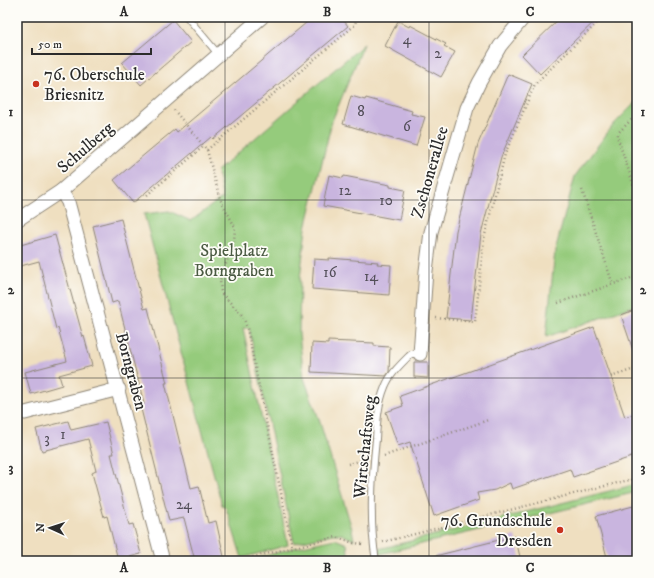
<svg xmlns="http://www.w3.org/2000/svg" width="654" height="578" viewBox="0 0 654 578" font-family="'IM FELL DW Pica',serif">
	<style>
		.green { fill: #95cb7c; stroke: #607b54 }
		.building { fill: #c9b5df }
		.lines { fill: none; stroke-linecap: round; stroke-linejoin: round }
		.service-casing { stroke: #8d8576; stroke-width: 8 }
		.minor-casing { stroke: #8d8576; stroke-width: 15 }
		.path { stroke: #8d8576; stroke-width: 2.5; stroke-dasharray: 1 3; stroke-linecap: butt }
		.service { stroke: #fff; stroke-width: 6 }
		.minor { stroke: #fff; stroke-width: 13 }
		.grid { fill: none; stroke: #2b2b2b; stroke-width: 1; stroke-opacity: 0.55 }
		.poi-dot { fill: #c8321e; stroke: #fdfcf7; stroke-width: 1.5 }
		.labels { text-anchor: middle; stroke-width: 3.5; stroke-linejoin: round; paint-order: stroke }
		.number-label { font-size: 15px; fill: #524e58 }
		.poi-label { font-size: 17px; fill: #2b2b2b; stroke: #fdfcf7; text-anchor: start }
		.street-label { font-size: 17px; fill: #2b2b2b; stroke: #fdfcf7 }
		.park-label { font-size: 17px; fill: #4b5b43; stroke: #fdfcf7 }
		.neatline { fill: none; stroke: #2b2b2b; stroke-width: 1.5 }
		.grid-label { font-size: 13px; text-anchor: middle; font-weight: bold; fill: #2b2b2b }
	</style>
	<rect width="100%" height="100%" fill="#fdfcf7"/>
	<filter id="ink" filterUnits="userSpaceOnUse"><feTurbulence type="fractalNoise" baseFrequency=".025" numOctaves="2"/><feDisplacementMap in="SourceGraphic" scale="8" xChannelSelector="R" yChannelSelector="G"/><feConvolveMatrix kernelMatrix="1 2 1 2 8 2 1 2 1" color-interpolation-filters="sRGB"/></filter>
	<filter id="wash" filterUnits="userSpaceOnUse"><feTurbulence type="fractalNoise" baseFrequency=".012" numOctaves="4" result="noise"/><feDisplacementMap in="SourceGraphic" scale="16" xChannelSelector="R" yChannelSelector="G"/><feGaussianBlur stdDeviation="0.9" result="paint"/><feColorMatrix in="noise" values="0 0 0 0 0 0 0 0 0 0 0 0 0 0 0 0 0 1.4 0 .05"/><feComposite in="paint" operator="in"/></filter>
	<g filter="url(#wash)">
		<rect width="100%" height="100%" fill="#efdfc0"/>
		<g class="green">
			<path d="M 364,44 L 332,121 L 306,228 L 300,279 L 299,334 L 304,378 L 319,419 L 352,529 L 354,540 L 341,534 L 333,534 L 294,543 L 249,328 L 243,328 L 288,545 L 242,558 L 226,508 L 222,505 L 144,214 L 169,211 L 191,221 L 220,199 L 223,199 L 217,171 Z"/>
			<path d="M 637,101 L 637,305 L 546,337 L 555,251 L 575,176 L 614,124 Z"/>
			<path d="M 637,484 L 637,492 L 380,554 L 379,549 Z"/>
			<path d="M 335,539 L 347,544 L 349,561 L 249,561 L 289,549 Z"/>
		</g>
		<g id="blocks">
			<g class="building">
				<path d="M 313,17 L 341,17 L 348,26 L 213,139 L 211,137 L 133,203 L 114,180 L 175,129 L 177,132 Z"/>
				<path d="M 561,17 L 599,17 L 540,74 L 522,55 Z"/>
				<path d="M 173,20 L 191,42 L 141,85 L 122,63 Z"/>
				<path d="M 398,21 L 409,27 L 410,25 L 446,44 L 444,46 L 455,52 L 441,77 L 385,46 Z"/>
				<path d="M 508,74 L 532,84 L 501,157 L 481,234 L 471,320 L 446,318 L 456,231 L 478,144 Z"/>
				<path d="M 351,96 L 365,100 L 366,98 L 412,111 L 411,114 L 425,117 L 416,146 L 343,124 Z"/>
				<path d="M 329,175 L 343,178 L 344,176 L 390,185 L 390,187 L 405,190 L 399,220 L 323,206 Z"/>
				<path d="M 121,219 L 144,309 L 148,308 L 167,383 L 165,383 L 191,488 L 199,486 L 208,523 L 216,521 L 225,561 L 195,561 L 184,518 L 169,521 L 140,405 L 144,404 L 118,301 L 112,303 L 93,226 Z"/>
				<path d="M 55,235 L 83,337 L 84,336 L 92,366 L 59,375 L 62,385 L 31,394 L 25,372 L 67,361 L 58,328 L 56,329 L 39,261 L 17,267 L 17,246 Z"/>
				<path d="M 329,258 L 378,262 L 377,264 L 391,265 L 389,295 L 312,289 L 314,259 L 329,260 Z"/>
				<path d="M 637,309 L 637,356 L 635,356 L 621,315 Z"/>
				<path d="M 594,327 L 625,417 L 637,413 L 637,455 L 573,477 L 570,469 L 512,489 L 510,483 L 495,490 L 477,493 L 479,500 L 434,516 L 410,442 L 398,446 L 386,412 L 403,406 L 400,396 Z"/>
				<path d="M 328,341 L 374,343 L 374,346 L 390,347 L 389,372 L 386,376 L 311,372 L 312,343 L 328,344 Z"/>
				<path d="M 414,362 L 428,362 L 428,378 L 414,377 Z"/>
				<path d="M 68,421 L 71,430 L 106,422 L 114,454 L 111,454 L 129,525 L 133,524 L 141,554 L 118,560 L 107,516 L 104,517 L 92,473 L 96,471 L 88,439 L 42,451 L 36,429 Z"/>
				<path d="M 637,505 L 637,561 L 608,561 L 596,516 Z"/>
				<path d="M 515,536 L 521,561 L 436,561 L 435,556 Z"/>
			</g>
		</g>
	</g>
	<g filter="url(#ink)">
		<use href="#blocks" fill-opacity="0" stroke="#8d8576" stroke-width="1"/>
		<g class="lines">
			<defs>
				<g id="service">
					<path d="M 187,17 L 219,55"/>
					<path d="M 376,561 C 369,521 372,479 376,439 C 377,422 378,404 385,387 C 390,374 401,364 411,354 L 420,354"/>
				</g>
				<g id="minor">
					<path d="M 61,191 L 68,202 L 163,561"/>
					<path d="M 17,220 L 61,191 L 262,17"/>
					<path d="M 420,354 L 426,271 L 431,232 L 467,108 L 479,83 L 500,46 L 524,17"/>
					<path d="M 25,413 L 119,389"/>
				</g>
			</defs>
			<use href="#service" class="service-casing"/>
			<use href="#minor" class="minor-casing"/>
			<g class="path">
				<path d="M 353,17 L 356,20"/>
				<path d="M 174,110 L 207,150 L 220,199 L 235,227 L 234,242 L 220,280 L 221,293 L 243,316 L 247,328 L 292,546"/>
				<path d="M 637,114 L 618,133 L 618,139 L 637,195"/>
				<path d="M 207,150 L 355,25 L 356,20 L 360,17"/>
				<path d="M 582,190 L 613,285"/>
				<path d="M 147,195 L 204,146"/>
				<path d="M 558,303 L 637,276"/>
				<path d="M 436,318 L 475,322 L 484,239 L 505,154 L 535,84 L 603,17"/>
				<path d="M 611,377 L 637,368"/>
				<path d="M 384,456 L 488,420"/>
				<path d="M 348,464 L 363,460"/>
				<path d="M 383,542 L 637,478"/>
				<path d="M 237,561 L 336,537 L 354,543 L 363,544"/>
			</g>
			<use href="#service" class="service"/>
			<use href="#minor" class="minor"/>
		</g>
	</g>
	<path class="grid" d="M 225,17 L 225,561M 429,17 L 429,561M 17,200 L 637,200M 17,378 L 637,378"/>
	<g class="poi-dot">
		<circle cx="36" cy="84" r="4"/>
		<circle cx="560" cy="530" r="4"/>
	</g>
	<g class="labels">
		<g class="number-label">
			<text x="407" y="44">4</text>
			<text x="438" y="58">2</text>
			<text x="361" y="116">8</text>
			<text x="407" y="131">6</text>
			<text x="345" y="195">12</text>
			<text x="386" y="205">10</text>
			<text x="330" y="277">16</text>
			<text x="371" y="281">14</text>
			<text x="63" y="439">1</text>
			<text x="47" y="443">3</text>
			<text x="184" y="509">24</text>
		</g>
		<g class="poi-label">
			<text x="44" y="80">76. Oberschule<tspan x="44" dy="20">Briesnitz</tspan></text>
			<text x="552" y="526" text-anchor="end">76. Grundschule<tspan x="552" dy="20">Dresden</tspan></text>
		</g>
		<g class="street-label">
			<text transform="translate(85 147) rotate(-41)" y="6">Schulberg</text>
			<text transform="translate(429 172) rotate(-74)" y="6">Zschonerallee</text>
			<text transform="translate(132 371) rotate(75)" y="6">Borngraben</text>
			<text transform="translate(364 447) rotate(-84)" y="6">Wirtschaftsweg</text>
		</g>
		<g class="park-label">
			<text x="234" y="256">Spielplatz<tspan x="234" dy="20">Borngraben</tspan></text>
		</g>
	</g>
	<rect width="654" height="578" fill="none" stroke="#fdfcf7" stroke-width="44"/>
	<g transform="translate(50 528) rotate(273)" stroke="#fdfcf7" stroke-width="3" paint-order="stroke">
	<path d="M0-3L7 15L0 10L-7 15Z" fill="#2b2b2b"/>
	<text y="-6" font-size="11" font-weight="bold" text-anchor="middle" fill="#2b2b2b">N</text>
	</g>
	<path d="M32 48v6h119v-6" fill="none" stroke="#2b2b2b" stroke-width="2"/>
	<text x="38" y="48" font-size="12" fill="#2b2b2b" stroke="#fdfcf7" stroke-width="3" paint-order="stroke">50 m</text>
	<rect x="22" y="22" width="610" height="534" class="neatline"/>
	<g class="grid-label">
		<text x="124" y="16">A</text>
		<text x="327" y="16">B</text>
		<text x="530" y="16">C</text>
		<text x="11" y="116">1</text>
		<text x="643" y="116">1</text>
		<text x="11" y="294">2</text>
		<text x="643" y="294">2</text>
		<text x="11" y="472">3</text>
		<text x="643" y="472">3</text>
		<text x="124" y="572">A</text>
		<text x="327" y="572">B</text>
		<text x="530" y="572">C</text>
	</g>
</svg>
